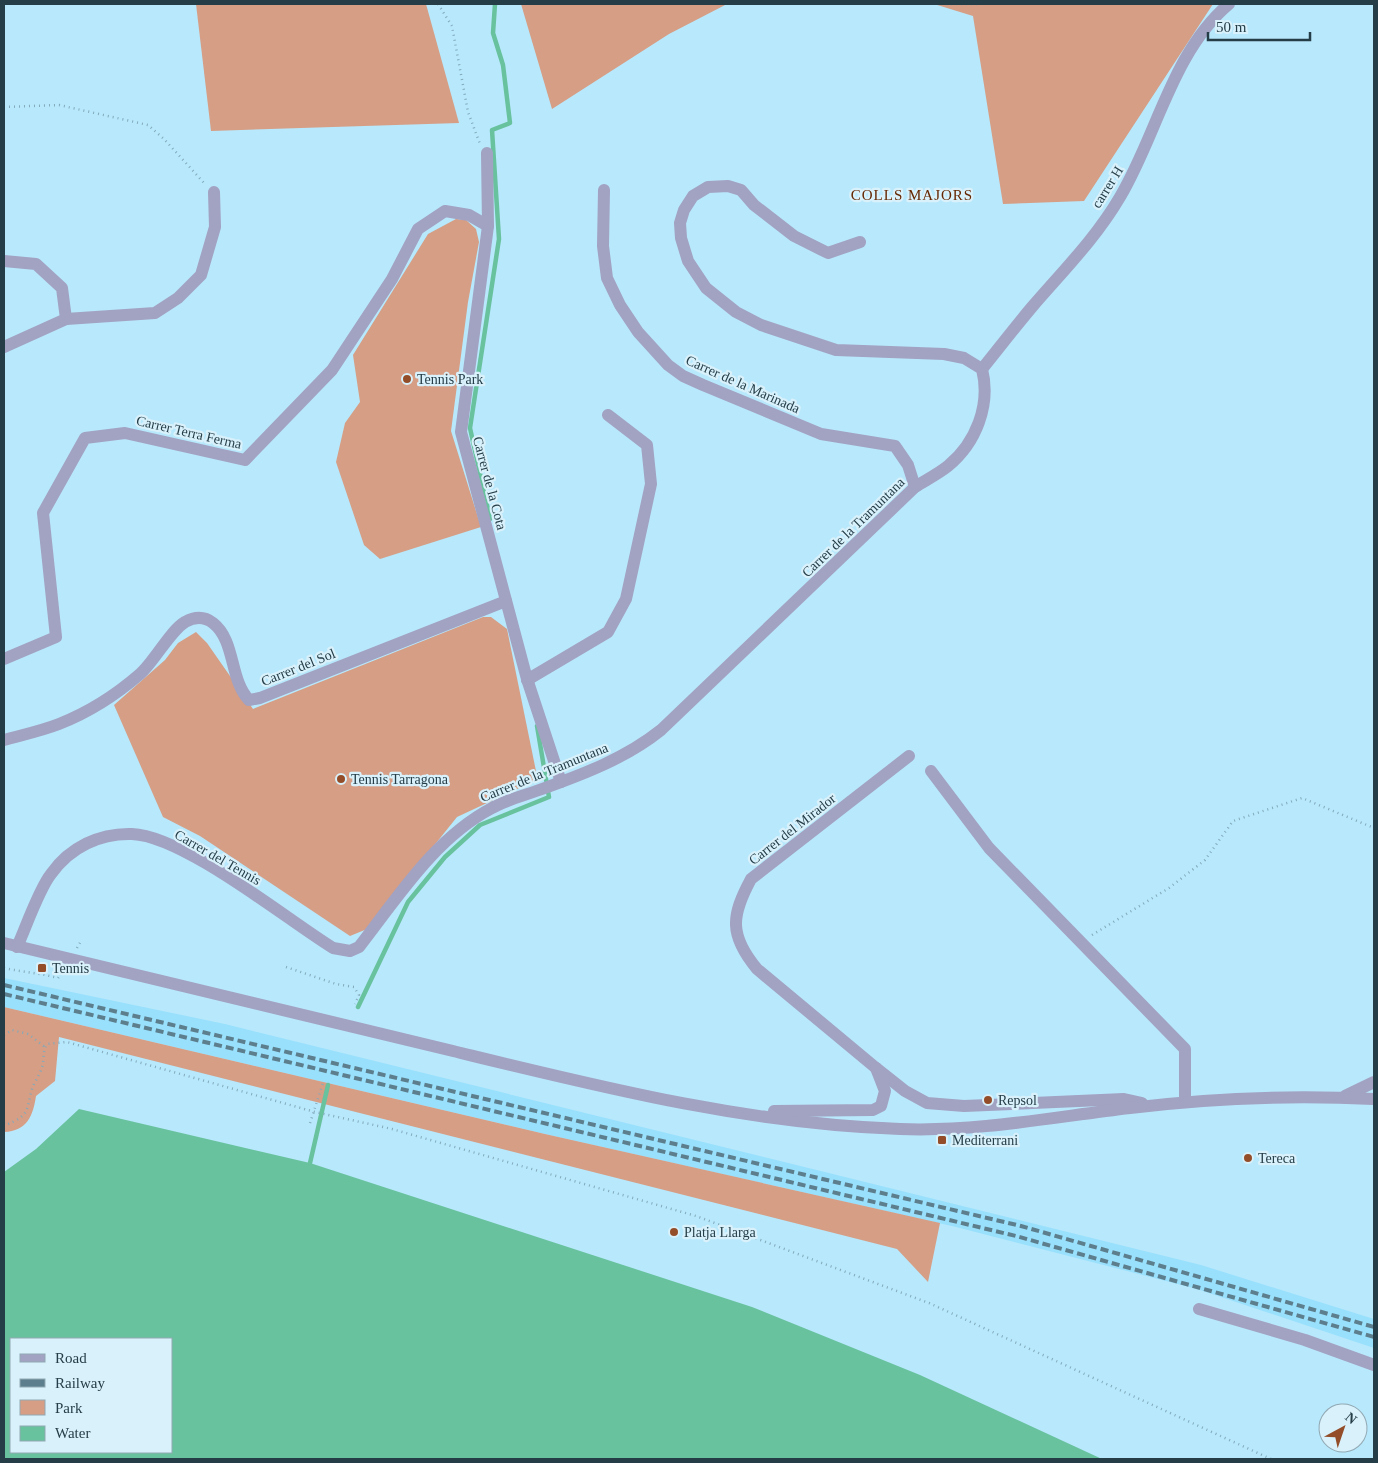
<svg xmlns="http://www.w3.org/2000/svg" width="1378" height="1463" viewBox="0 0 1378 1463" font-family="Georgia,serif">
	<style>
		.built { fill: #99e0fc }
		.green { fill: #d69e85 }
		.water { fill: #68c29e; fill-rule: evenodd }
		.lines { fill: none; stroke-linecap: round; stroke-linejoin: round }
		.stream { stroke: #68c29e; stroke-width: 4.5 }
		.path { stroke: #82aabb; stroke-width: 2.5; stroke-dasharray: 1 4; stroke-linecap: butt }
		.minor { stroke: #a2a2c2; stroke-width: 12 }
		.rail { stroke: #5d7f8d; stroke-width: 4; stroke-dasharray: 8 4; stroke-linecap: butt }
		.poi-dot { fill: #944d29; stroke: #d9f1fb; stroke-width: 2 }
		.labels { text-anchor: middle; stroke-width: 4.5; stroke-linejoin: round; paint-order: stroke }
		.street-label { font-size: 14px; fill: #243d47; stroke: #d9f1fb }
		.poi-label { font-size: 14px; fill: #243d47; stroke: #d9f1fb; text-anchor: start }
		.neighbourhood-label { font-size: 15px; letter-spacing: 1px; fill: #652702; stroke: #d9f1fb }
	</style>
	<rect width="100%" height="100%" fill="#b8e8fc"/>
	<path class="built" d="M 4,978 L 225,1024 L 1201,1265 L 1374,1319 L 1374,1348 L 1197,1289 L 956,1227 L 545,1134 L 4,1007 Z"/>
	<g class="green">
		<path d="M 196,4 L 426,4 L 459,123 L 211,131 Z"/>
		<path d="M 521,4 L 727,4 L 669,34 L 552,109 Z"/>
		<path d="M 934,4 L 1213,4 L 1084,201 L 1003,204 L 973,16 Z"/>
		<path d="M 456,219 L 466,220 L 476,229 L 479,242 L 468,302 L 451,431 L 481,527 L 380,559 L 364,545 L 336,462 L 345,423 L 360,402 L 353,355 L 428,234 Z"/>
		<path d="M 483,617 L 491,617 L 507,629 L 537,776 L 534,781 L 457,817 L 367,929 L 350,936 L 200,836 L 163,817 L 114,705 L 165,660 L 178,643 L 196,632 L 207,643 L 253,709 Z"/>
		<path d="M 4,1007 L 545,1134 L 940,1223 L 928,1282 L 897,1249 L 59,1037 L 55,1081 L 36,1096 C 33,1116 27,1131 4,1132 Z"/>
	</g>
	<path class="water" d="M 79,1109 L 310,1163 L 752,1307 L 920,1375 L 1102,1459 L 4,1459 L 4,1172 L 36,1149 ZM 11,1339 L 171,1339 L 171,1452 L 11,1452 Z"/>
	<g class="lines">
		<g class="stream">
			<path d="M 490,519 L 470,428 L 499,239 L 492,130 L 510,123 L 503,65 L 493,33 L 495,4"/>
			<path d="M 358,1007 L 408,902 L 445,857 L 480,825 L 549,797 L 537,726"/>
			<path d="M 310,1163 L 328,1085"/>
		</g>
		<g class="path">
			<path d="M 438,4 L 452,26 L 468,112 L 480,144"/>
			<path d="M 941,4 L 979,4"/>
			<path d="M 4,107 L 59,105 L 148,125 L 164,139 L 205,184"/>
			<path d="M 1092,935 L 1169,888 L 1205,860 L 1233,821 L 1302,798 L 1374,828"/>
			<path d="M 77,948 L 81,941"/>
			<path d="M 286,967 L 336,984 L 354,987 L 359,995 L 355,1004"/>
			<path d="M 4,968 C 22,972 40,973 58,978 L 64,970"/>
			<path d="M 4,1035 L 12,1030 L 28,1034 L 45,1047"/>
			<path d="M 4,1123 L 6,1125 C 30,1115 26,1111 32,1089 C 35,1080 42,1072 43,1063 C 44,1055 43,1051 47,1044 L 67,1042 L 315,1112 L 392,1129 L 696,1216 L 929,1303 L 1271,1459"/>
			<path d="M 310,1123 L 323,1083"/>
		</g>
		<g class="minor">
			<path d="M 487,153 L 488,226 L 461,432 L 527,679 L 561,782"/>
			<path d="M 604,190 L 603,246 L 607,278 L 620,305 L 638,332 L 668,365 L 683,376 L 703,385 L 821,434 L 895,446 L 908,465 L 915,487"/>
			<path d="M 4,261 L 36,264 L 62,288 L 66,319 L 4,347"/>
			<path d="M 66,319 L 155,313 L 178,298 L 201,275 L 215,227 L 214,192"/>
			<path d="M 982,369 C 999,348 1015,327 1032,307 C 1063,271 1096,238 1120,197 C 1157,135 1172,52 1229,4"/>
			<path d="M 4,659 L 56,637 L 43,513 L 85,438 L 125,433 L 245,460 L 332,370 L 392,279 L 418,229 L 445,211 L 469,215 L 488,226"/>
			<path d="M 527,680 L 608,632 L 626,599 L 651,484 L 647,445 L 608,415"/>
			<path d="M 4,740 C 22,735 41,731 59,724 C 87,713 117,694 140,674 C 154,662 170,631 185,622 C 194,617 204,616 213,623 C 236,641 229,679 249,700 L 260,698 L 506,601"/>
			<path d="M 909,756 L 751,879 C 731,916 729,935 757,969 L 876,1068 L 905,1091 L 927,1103 L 964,1106 L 1124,1099 L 1142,1103"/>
			<path d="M 931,771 L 989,848 L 1185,1049 L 1185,1102"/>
			<path d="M 4,943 C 153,980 303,1015 453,1051 C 601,1087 747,1124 900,1129 C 978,1132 1053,1117 1130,1108 C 1211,1098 1292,1095 1374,1099"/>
			<path d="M 17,947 C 26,927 39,889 51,874 C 70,847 100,833 132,834 C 184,836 286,919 333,948 L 350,951 L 359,947 C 398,897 435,838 492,808 C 508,799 526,795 542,789 C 584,774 626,758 661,730 L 915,487 C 926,480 938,474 948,466 C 976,443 991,405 982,369 L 964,358 L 944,354 L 836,350 L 761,325 L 736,312 L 706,288 L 688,261 L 681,238 L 680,223 L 684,210 L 693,196 L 708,187 L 728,186 L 741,190 L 754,205 L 794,236 L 828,253 L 860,242"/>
			<path d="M 1345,1096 L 1374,1082"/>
			<path d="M 774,1111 L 873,1110 L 881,1106 L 885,1091 L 876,1068"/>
			<path d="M 1199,1309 L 1305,1340 L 1374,1365"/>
		</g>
		<g class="rail">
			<path d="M 4,985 L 1021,1226 L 1374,1327"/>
			<path d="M 4,994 L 1016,1236 L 1374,1337"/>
		</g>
	</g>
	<g class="poi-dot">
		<circle cx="407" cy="379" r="5"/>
		<circle cx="341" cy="779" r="5"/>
		<rect x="37" y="963" width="10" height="10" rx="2.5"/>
		<circle cx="988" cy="1100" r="5"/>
		<rect x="937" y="1135" width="10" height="10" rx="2.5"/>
		<circle cx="1248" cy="1158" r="5"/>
		<circle cx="674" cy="1232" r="5"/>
	</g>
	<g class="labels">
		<g class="street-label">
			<text transform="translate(1107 187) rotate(-58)" y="5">carrer H</text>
			<text transform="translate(743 384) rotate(24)" y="5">Carrer de la Marinada</text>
			<text transform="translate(189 432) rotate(13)" y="5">Carrer Terra Ferma</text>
			<text transform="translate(490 483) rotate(75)" y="5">Carrer de la Cota</text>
			<text transform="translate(853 527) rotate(-44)" y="5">Carrer de la Tramuntana</text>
			<text transform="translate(298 667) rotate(-22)" y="5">Carrer del Sol</text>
			<text transform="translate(544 772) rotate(-22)" y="5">Carrer de la Tramuntana</text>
			<text transform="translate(792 829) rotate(-38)" y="5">Carrer del Mirador</text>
			<text transform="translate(218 857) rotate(30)" y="5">Carrer del Tennis</text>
		</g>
		<g class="poi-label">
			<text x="417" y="384">Tennis Park</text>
			<text x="351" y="784">Tennis Tarragona</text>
			<text x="52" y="973">Tennis</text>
			<text x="998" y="1105">Repsol</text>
			<text x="952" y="1145">Mediterrani</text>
			<text x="1258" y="1163">Tereca</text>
			<text x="684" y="1237">Platja Llarga</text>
		</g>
		<g class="neighbourhood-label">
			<text x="912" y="200">COLLS MAJORS</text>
		</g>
	</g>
	<rect width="1378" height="1463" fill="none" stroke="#243d47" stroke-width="10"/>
	<rect x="10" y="1338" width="162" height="115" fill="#d9f1fb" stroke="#91a9b3"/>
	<rect x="20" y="1354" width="25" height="8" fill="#a2a2c2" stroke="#91a9b3"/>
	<text x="55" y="1363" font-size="15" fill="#243d47">Road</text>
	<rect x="20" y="1379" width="25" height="8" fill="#5d7f8d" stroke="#91a9b3"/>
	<text x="55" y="1388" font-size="15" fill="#243d47">Railway</text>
	<rect x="20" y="1400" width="25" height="15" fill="#d69e85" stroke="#91a9b3"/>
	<text x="55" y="1413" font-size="15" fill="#243d47">Park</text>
	<rect x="20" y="1426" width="25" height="15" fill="#68c29e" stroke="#91a9b3"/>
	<text x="55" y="1438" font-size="15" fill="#243d47">Water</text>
	<g transform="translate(1343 1428) rotate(40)"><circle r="24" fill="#d9f1fb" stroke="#91a9b3"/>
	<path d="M0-4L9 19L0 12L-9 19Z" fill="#944d29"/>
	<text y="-8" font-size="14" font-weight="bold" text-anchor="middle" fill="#243d47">N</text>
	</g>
	<path d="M1208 32v8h102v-8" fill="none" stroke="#243d47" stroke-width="2.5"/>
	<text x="1216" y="32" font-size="15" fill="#243d47" stroke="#d9f1fb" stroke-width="4" paint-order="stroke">50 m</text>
</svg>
